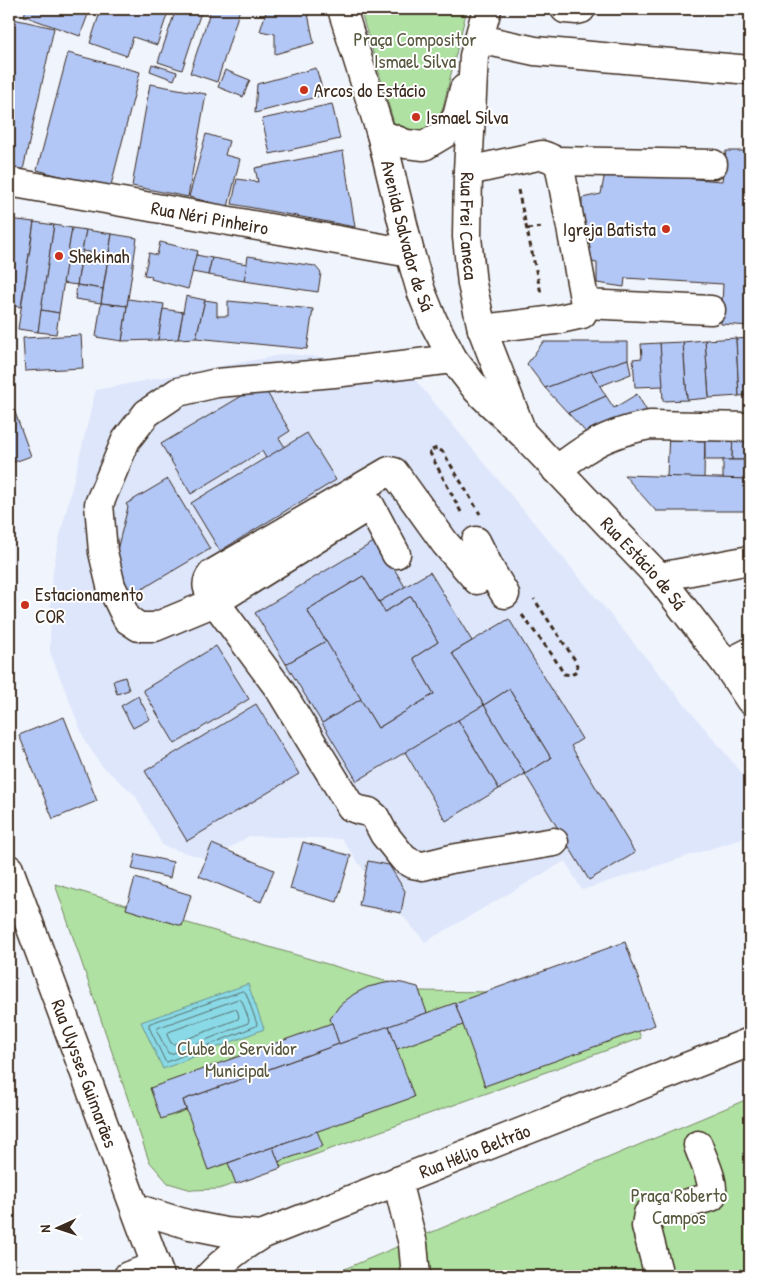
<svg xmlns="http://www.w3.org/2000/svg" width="759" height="1285" viewBox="0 0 759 1285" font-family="'Patrick Hand',sans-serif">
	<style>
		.built { fill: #dde6fb }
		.green { fill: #afe1a2; stroke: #758660 }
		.water { fill: #89d9e6; stroke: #6a9396 }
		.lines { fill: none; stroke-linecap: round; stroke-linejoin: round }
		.shore { stroke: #5a706e; stroke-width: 1 }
		.building { fill: #b2c7f6; stroke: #3b2a1e }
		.minor-casing { stroke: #3b2a1e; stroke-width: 31 }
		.major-casing { stroke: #3b2a1e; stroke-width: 31 }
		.path { stroke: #3b2a1e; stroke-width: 3; stroke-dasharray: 5 4; stroke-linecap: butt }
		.minor { stroke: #fff; stroke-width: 28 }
		.major { stroke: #fff; stroke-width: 28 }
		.poi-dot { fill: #c8321e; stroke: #fff; stroke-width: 2 }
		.labels { text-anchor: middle; stroke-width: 4; stroke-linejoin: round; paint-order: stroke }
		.park-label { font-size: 19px; fill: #58583f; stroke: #fff }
		.poi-label { font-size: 19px; fill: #3b2a1e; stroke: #fff; text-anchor: start }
		.street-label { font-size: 19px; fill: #3b2a1e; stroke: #fff }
	</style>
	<rect width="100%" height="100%" fill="#f0f4fd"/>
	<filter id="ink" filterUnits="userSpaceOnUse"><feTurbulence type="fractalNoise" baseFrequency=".02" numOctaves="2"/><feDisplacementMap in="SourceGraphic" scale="10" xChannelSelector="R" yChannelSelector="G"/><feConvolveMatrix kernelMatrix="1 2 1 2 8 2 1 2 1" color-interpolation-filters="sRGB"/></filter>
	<g filter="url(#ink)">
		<path class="built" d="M 286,354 L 402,364 L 750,783 L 750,836 L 582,890 L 565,861 L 425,942 L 362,868 L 342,839 L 249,836 L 210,860 L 163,846 L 135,795 L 101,765 L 85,741 L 50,652 L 51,585 L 57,548 L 96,390 Z"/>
		<g class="green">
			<path d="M 360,9 L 467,9 L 440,119 L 429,135 L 405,135 L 395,126 Z"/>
			<path d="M 55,884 L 419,991 L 492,992 L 609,952 L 641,1038 L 219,1189 L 192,1190 L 168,1183 L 149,1161 Z"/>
			<path d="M 750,1098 L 750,1276 L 328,1276 Z"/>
		</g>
		<path class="water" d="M 248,984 L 264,1029 L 163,1069 L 141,1022 Z"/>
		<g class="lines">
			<g class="shore">
				<path d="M 243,991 L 246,993 L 257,1024 L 256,1026 L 167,1062 L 165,1061 L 149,1027 L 149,1024 Z"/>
				<path d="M 239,999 L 242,1001 L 249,1020 L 248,1023 L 171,1054 L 168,1053 L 157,1031 L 158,1028 Z"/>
				<path d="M 234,1009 L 237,1010 L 239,1016 L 238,1019 L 174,1044 L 171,1043 L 167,1035 L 169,1032 Z"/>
			</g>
		</g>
		<g class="building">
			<path d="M 26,9 L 90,9 L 80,36 L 24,16 Z"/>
			<path d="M 101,9 L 169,9 L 157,45 L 133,37 L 127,56 L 90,43 Z"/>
			<path d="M 176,9 L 202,9 L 182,70 L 158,62 Z"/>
			<path d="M 211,9 L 240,9 L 217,82 L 190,73 Z"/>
			<path d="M 267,9 L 307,9 L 314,43 L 275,54 L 275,34 L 260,31 Z"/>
			<path d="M 9,18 L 54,28 L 23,170 L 9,167 Z"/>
			<path d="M 68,53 L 140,72 L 110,189 L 37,170 Z"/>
			<path d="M 152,64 L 177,72 L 174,80 L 150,71 Z"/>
			<path d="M 316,68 L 324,95 L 255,113 L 257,84 Z"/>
			<path d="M 225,70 L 250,80 L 243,97 L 218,87 Z"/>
			<path d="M 150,84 L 206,94 L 188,197 L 132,186 Z"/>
			<path d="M 332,104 L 340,139 L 270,154 L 262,119 Z"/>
			<path d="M 206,134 L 229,141 L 225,155 L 240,159 L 228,207 L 189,197 Z"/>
			<path d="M 343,151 L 355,227 L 232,204 L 237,179 L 258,182 L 255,168 Z"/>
			<path d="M 726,151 L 750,151 L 750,326 L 721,324 L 723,284 L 625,278 L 624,287 L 597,283 L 597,263 L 581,260 L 582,198 L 601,194 L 605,172 L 722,181 Z"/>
			<path d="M 9,219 L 34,222 L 21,307 L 9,305 L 10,245 L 9,245 Z"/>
			<path d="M 34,222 L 54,225 L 38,332 L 18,329 Z"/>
			<path d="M 54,225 L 72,228 L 59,313 L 41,310 Z"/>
			<path d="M 72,228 L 86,230 L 77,285 L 63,283 Z"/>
			<path d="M 86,230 L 112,234 L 103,289 L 77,285 L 81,261 L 88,263 L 90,252 L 82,251 Z"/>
			<path d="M 112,234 L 137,238 L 127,306 L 101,303 Z"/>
			<path d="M 160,242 L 198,251 L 188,289 L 151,279 L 152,276 L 144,275 L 149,253 L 157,255 Z"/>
			<path d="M 196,255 L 212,258 L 208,275 L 192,272 Z"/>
			<path d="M 248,256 L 315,266 L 321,273 L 318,292 L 244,281 Z"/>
			<path d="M 212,258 L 247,264 L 244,281 L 208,275 Z"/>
			<path d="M 77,285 L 103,289 L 101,303 L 75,299 Z"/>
			<path d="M 186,296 L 205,300 L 196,338 L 178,339 Z"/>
			<path d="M 128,299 L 164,304 L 158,340 L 122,341 Z"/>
			<path d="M 205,300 L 217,302 L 217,316 L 228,316 L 228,301 L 313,309 L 307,349 L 196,338 Z"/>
			<path d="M 101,303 L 127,306 L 122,341 L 96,337 Z"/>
			<path d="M 163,309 L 183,312 L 178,339 L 158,340 Z"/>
			<path d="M 41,310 L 59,313 L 56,334 L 38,332 Z"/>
			<path d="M 81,335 L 83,368 L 25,371 L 23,338 Z"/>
			<path d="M 736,338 L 739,396 L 709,398 L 705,340 Z"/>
			<path d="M 750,338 L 750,395 L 739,396 L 736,339 Z"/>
			<path d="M 705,340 L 709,398 L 687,400 L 683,342 Z"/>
			<path d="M 543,342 L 628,342 L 628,359 L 545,388 L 527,364 Z"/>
			<path d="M 683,342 L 687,400 L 663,401 L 660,343 Z"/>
			<path d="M 660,343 L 663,386 L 635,387 L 633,359 L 642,358 L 641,344 Z"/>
			<path d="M 628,359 L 631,374 L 600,386 L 591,371 Z"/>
			<path d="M 591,371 L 606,396 L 568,413 L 545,388 Z"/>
			<path d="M 262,384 L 290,431 L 279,438 L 285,447 L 266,458 L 262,451 L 191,494 L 161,444 Z"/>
			<path d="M 637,394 L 648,413 L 595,442 L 568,413 L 606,396 L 614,408 Z"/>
			<path d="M 9,396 L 31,456 L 9,464 Z"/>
			<path d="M 669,432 L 705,433 L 704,478 L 667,477 Z"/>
			<path d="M 307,433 L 336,480 L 220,551 L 191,503 Z"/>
			<path d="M 705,433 L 733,434 L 732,460 L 705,460 Z"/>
			<path d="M 733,434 L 750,435 L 750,460 L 732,460 Z"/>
			<rect x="723" y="460" width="21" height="19"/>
			<path d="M 624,475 L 749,479 L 749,511 L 656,511 Z"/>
			<path d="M 168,479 L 210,549 L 132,595 L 110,558 L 116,554 L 128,507 L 126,504 Z"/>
			<path d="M 377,540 L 405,587 L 379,602 L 363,576 L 307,610 L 326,641 L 286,664 L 255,613 Z"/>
			<path d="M 430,572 L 472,641 L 452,653 L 484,705 L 357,781 L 322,723 L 361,699 L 378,728 L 434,694 L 413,658 L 438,642 L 411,596 L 385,612 L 379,602 Z"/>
			<path d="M 363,576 L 385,612 L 411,596 L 438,642 L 413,658 L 434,694 L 378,728 L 307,610 Z"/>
			<path d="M 509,619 L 582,739 L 571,746 L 635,853 L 589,880 L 525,774 L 551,758 L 509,689 L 484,705 L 452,653 Z"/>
			<path d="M 326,641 L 361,699 L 322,723 L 286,664 Z"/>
			<path d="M 216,646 L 249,699 L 175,744 L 143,690 Z"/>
			<path d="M 125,677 L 129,690 L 117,694 L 113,681 Z"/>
			<path d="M 509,689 L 551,758 L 525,774 L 484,705 Z"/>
			<path d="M 138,696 L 150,719 L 133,728 L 121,706 Z"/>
			<path d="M 256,704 L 299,774 L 187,841 L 145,771 Z"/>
			<path d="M 484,705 L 525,774 L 499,789 L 458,720 Z"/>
			<path d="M 64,717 L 97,801 L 53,819 L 19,735 Z"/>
			<path d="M 458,720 L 499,789 L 446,821 L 405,752 Z"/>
			<path d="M 303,842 L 351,856 L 337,902 L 290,889 Z"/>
			<path d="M 212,844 L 274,870 L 261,902 L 199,876 Z"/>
			<path d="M 136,854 L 173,862 L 170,878 L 132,869 Z"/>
			<path d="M 368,861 L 389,865 L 405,891 L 401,913 L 359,905 Z"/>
			<path d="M 135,878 L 191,895 L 182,926 L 126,909 Z"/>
			<path d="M 625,942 L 655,1025 L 485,1086 L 455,1003 Z"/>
			<path d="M 393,982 L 402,983 L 418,987 L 427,1013 L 339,1044 L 330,1019 L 340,1005 L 354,994 L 368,987 L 385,983 Z"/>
			<path d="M 455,1003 L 463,1025 L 397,1049 L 389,1026 Z"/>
			<path d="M 332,1023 L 339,1044 L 183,1100 L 186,1110 L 161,1119 L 150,1088 Z"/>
			<path d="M 389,1026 L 414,1097 L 208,1170 L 183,1100 Z"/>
			<path d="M 317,1131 L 323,1146 L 278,1162 L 273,1147 Z"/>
			<path d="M 273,1147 L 281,1168 L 236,1184 L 228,1163 Z"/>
		</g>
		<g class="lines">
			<defs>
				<g id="minor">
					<path d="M 565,9 L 577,10 L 581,9"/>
					<path d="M 479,39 L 535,51 L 750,70"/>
					<path d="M 556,161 L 713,164"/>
					<path d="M 468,171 L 542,155 C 551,158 556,160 560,168 L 585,304 L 584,310 L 582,314 L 555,320 L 482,329"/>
					<path id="s1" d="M 9,182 L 410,253"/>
					<path d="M 585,304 L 711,310"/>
					<path d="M 556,470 C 566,463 576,455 586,449 C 604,437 629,429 650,425 L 750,427"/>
					<path d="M 476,541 L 491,571"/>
					<path d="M 396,554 L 370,505 L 215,602 L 155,627 L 139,627 L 127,619 L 111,586 L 103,552 L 99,504 L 126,440 L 147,413 L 178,392 L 217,383 L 334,373 L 453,359"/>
					<path d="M 659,577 L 750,560"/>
					<path d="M 505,594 L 491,571 L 477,580 L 445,543 L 394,472 L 389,471 L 212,574 C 203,585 209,591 215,602 L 280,690 L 351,807 L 359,810 L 369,812 L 375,817 L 384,834 L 404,859 L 413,864 L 423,866 L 451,859 L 554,842"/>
					<path d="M 726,664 L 750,652"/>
					<path id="s2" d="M 9,869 L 160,1276"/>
					<path d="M 397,1181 L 413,1244 L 416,1276"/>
					<path d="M 135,1208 L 190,1225 L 225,1232 L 261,1235"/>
					<path d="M 128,1276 L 156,1266"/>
					<path id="s3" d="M 209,1276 C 225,1259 241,1247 261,1235 L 750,1042"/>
					<path d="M 659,1276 L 646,1226 L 648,1214 L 711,1197 C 716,1183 703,1160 698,1145"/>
				</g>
				<g id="major">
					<path id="s4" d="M 342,9 L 381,134 L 410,253 L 421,291 L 433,321 L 453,359 L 477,390 L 524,435 L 659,577 L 726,664 L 750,700"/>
					<path id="s5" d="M 487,9 L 474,56 L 468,171 L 467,237 L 472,284 L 482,329 L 520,427"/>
					<path d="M 381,134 L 406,144 L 424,146 L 444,134 L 457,117 L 464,89"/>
				</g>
			</defs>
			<use href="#minor" class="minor-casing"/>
			<use href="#major" class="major-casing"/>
			<g class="path">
				<path d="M 518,190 L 541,293"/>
				<path d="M 527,229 L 543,227"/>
				<path d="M 461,512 L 429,451 L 437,448 L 443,452 L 480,514"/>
				<path d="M 522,615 L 553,656 L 564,674 L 572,675 L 578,669 L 575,660 L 534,599"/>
			</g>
			<use href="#minor" class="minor"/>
			<use href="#major" class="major"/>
		</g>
	</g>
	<g class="poi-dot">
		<circle cx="304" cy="90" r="5"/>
		<circle cx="416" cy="117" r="5"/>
		<circle cx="666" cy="229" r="5"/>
		<circle cx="59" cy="256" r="5"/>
		<circle cx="25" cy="605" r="5"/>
	</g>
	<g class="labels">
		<g class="park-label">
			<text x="415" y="46">Praça Compositor<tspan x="415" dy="22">Ismael Silva</tspan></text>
			<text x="237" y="1055">Clube do Servidor<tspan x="237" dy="22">Municipal</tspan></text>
			<text x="679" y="1202">Praça Roberto<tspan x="679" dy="22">Campos</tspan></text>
		</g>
		<g class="poi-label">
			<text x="314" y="97">Arcos do Estácio</text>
			<text x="426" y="124">Ismael Silva</text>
			<text x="656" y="236" text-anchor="end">Igreja Batista</text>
			<text x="69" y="263">Shekinah</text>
			<text x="35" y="601">Estacionamento<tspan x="35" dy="22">COR</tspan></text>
		</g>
		<g class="street-label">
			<text dy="7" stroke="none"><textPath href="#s1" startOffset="204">Rua Néri Pinheiro</textPath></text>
			<text dy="7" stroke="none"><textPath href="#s5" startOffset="219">Rua Frei Caneca</textPath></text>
			<text dy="7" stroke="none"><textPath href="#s4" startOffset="236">Avenida Salvador de Sá</textPath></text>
			<text dy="7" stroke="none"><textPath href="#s4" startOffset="648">Rua Estácio de Sá</textPath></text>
			<text dy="7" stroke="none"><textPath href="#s2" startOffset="218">Rua Ulysses Guimarães</textPath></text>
			<text dy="7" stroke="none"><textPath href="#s3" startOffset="296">Rua Hélio Beltrão</textPath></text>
		</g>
	</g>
	<rect width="759" height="1285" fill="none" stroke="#fff" stroke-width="30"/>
	<rect x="15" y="15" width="729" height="1255" fill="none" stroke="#3b2a1e" stroke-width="2" filter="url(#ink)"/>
	<g transform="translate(58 1228) rotate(267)" stroke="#ffffff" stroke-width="4" paint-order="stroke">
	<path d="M0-4L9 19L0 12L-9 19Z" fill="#3b2a1e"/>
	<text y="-8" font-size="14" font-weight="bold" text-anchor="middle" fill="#3b2a1e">N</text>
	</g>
</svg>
